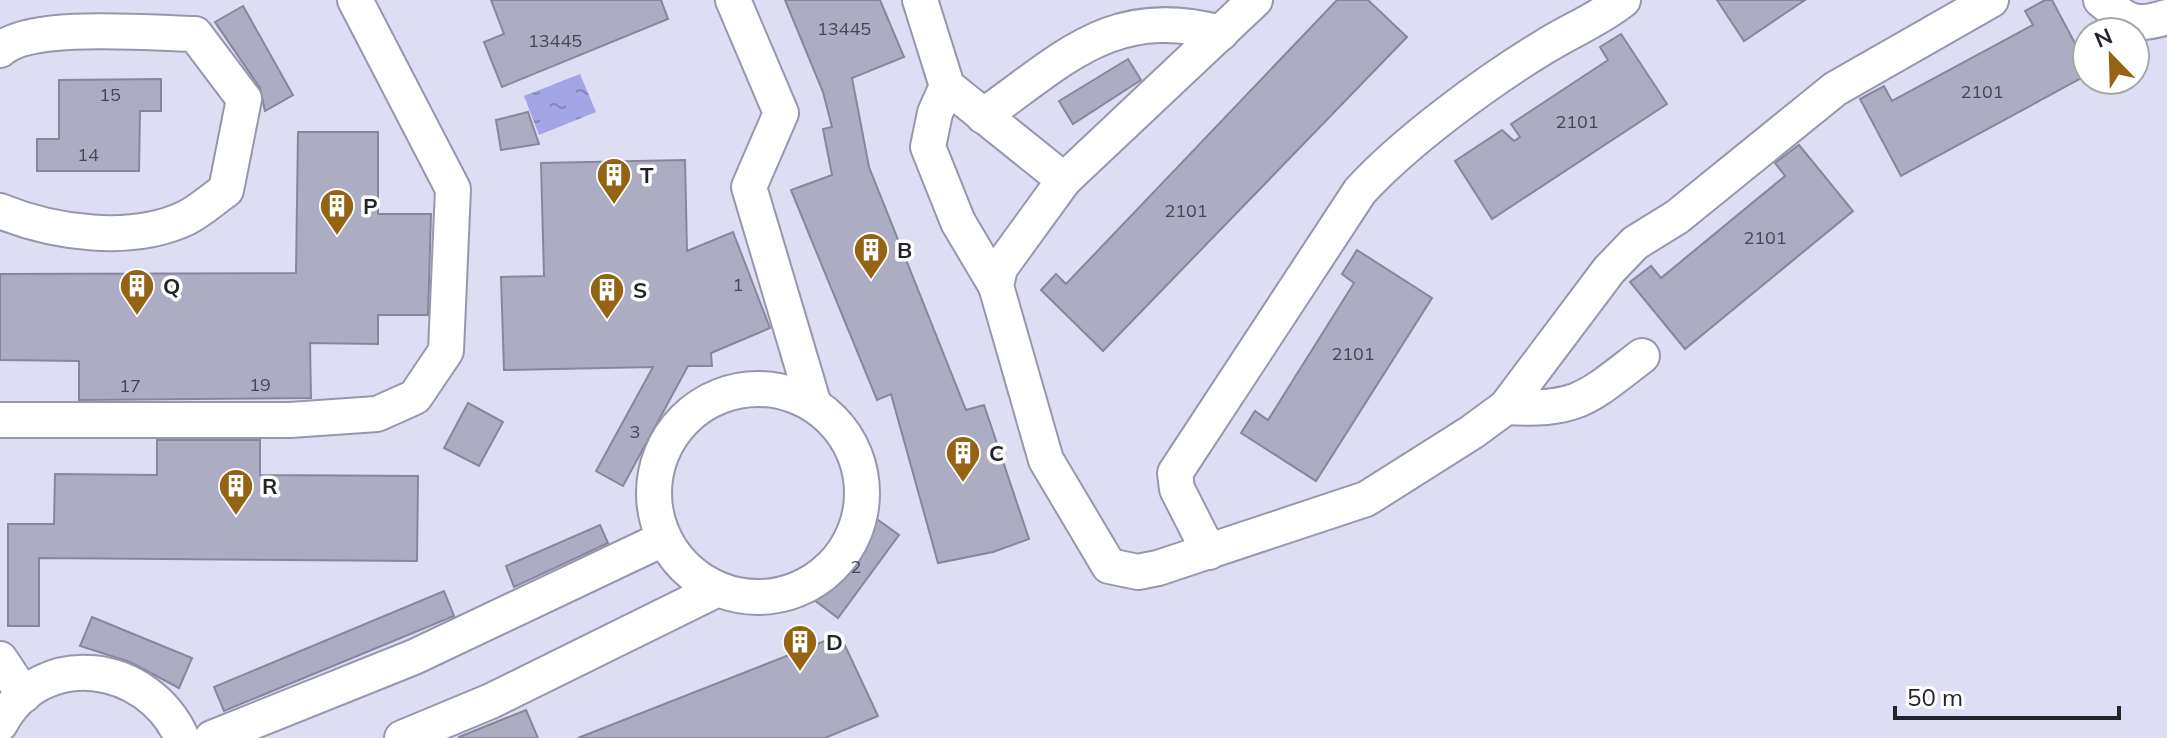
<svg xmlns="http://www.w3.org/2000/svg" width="2167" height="738" viewBox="0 0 2167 738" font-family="Mulish,sans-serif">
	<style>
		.water { fill: url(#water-ripples) }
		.building { fill: #acadc2; stroke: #86879c; stroke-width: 2 }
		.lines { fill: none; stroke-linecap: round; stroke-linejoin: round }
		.minor-casing { stroke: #9697ac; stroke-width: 38 }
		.minor { stroke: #fff; stroke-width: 34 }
		.labels { text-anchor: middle; stroke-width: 7; stroke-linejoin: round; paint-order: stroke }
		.number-label { font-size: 18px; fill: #454651 }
		.poi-label { font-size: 22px; font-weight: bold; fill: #23232b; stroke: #fff; text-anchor: start }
	</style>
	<defs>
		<pattern id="water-ripples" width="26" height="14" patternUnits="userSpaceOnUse" patternTransform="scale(2)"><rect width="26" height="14" fill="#a4a5e4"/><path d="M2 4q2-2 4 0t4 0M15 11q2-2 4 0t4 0" fill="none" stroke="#8586b9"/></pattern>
	</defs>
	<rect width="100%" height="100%" fill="#dddef4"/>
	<path class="water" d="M 580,74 L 596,112 L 539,135 L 524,96 Z"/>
	<g class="building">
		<path d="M 491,0 L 661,0 L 668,19 L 502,87 L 484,42 L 504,34 Z"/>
		<path d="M 785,0 L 880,0 L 904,57 L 852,78 L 869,167 L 966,410 L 984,405 L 1029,539 L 993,552 L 938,563 L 891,394 L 877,400 L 791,190 L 832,175 L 823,129 L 832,127 L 823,92 Z"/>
		<path d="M 1337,0 L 1368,0 L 1407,37 L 1103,351 L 1041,290 L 1056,274 L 1066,284 Z"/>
		<path d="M 1717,0 L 1805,0 L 1744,41 Z"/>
		<path d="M 2045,0 L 2052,0 L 2087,66 L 2087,75 L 1901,176 L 1860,99 L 1884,86 L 1892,101 L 2033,25 L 2025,11 Z"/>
		<path d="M 243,6 L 293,95 L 265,111 L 260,88 L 215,22 Z"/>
		<path d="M 1621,34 L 1667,104 L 1492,219 L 1455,161 L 1502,130 L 1514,141 L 1520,137 L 1511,124 L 1608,60 L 1600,47 Z"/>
		<path d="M 1128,59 L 1141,80 L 1073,124 L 1059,101 Z"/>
		<path d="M 161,79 L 161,111 L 140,111 L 139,171 L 37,171 L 37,139 L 59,139 L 59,80 Z"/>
		<path d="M 528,112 L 539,144 L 501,150 L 496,120 Z"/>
		<path d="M 298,132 L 378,132 L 378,214 L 431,214 L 428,315 L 378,315 L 378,344 L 310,343 L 311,398 L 79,400 L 79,361 L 0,360 L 0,274 L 296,273 Z"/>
		<path d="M 1799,145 L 1853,211 L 1685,349 L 1630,282 L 1651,266 L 1661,278 L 1785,176 L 1775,163 Z"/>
		<path d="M 685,160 L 687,251 L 733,232 L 770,328 L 711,353 L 712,366 L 688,366 L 623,486 L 596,471 L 653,367 L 504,370 L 501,277 L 544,276 L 541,163 Z"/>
		<path d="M 1357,250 L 1432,298 L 1316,481 L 1241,433 L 1255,411 L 1268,420 L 1354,283 L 1342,274 Z"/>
		<path d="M 468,403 L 503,422 L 479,466 L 444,448 Z"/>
		<path d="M 157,440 L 260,440 L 260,475 L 418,476 L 417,561 L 39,558 L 39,626 L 8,626 L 8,524 L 54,524 L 55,474 L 157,475 Z"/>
		<path d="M 874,517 L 899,535 L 838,618 L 813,599 Z"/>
		<path d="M 600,525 L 608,543 L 514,587 L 506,566 Z"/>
		<path d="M 444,591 L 454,616 L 224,711 L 214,687 Z"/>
		<path d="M 92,617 L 192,658 L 179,688 L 130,662 L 80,646 Z"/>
		<path d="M 840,635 L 878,716 L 825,738 L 578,738 Z"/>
		<path d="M 526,710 L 538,738 L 459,738 L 459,737 Z"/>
	</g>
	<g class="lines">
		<defs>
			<g id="minor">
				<path d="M 733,0 L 781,113 L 749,187 L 814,405"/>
				<path d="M 920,0 L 947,86 L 1064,180 L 1255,0"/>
				<path d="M 2101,0 C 2127,21 2134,28 2167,17"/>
				<path d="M 0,50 C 30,22 151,33 195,34 L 244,99 L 226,190 C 213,199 200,211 186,218 C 131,244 54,233 0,211"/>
				<path d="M 947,86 L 935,113 L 928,147 L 958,222 L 996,286"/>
				<path d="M 983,116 C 1065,58 1113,4 1221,33"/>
				<path d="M 1064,180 L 1000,268 L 996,286 L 1046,460 L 1109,566 L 1138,572 L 1158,568 L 1366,499 L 1472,432 L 1506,407 L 1609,270 L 1635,243 L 1677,217 L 1835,89 L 1991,0"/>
				<circle cx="758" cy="493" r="104"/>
				<path d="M 1506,407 C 1578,411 1587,398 1642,356"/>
				<path d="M 0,420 L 290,420 L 377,414 L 415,397 L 446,351 L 453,189 L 355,0"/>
				<path d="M 1209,552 L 1177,489 L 1175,473 L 1360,191 C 1405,142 1486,82 1544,47 C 1571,30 1598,20 1623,0"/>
				<path d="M 0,659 L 24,695"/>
				<path d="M 0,724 C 42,646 148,662 182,738"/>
				<path d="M 212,738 L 414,657 L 663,539"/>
				<path d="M 402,738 L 491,701 L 716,590"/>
			</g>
		</defs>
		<use href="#minor" class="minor-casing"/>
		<use href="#minor" class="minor"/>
	</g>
	<defs>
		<symbol id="building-pin" viewBox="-11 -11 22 30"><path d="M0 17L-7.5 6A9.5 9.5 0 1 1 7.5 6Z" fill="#946414" stroke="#fff"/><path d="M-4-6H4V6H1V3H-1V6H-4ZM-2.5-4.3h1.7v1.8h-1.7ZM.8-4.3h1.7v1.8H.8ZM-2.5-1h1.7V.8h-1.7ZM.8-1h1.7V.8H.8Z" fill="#fff"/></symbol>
	</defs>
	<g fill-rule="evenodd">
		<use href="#building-pin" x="594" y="155" width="40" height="54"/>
		<use href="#building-pin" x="317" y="186" width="40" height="54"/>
		<use href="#building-pin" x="851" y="230" width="40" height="54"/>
		<use href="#building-pin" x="117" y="266" width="40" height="54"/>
		<use href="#building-pin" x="587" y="270" width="40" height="54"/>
		<use href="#building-pin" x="943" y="433" width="40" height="54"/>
		<use href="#building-pin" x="216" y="466" width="40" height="54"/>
		<use href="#building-pin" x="780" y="622" width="40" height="54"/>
	</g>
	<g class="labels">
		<g class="number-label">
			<text x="844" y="35">13445</text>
			<text x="555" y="47">13445</text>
			<text x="1982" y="98">2101</text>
			<text x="110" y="101">15</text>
			<text x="1577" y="128">2101</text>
			<text x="88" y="161">14</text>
			<text x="1186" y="217">2101</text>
			<text x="1765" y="244">2101</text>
			<text x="738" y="291">1</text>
			<text x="1353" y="360">2101</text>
			<text x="260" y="391">19</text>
			<text x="130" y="392">17</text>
			<text x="635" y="438">3</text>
			<text x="856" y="573">2</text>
		</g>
		<g class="poi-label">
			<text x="640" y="183">T</text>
			<text x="363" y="214">P</text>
			<text x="897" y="258">B</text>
			<text x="163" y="294">Q</text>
			<text x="633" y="298">S</text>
			<text x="989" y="461">C</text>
			<text x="262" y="494">R</text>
			<text x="826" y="650">D</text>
		</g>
	</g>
	<g transform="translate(2111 56) rotate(337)"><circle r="38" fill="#ffffff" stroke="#a7a7aa" stroke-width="2"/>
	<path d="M0-6L14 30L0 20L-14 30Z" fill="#946414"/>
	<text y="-12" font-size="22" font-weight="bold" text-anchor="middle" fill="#23232b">N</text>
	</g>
	<path d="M1895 706v12h224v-12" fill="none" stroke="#23232b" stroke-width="4"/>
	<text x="1907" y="706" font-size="24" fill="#23232b" stroke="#ffffff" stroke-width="6" paint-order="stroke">50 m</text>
</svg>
